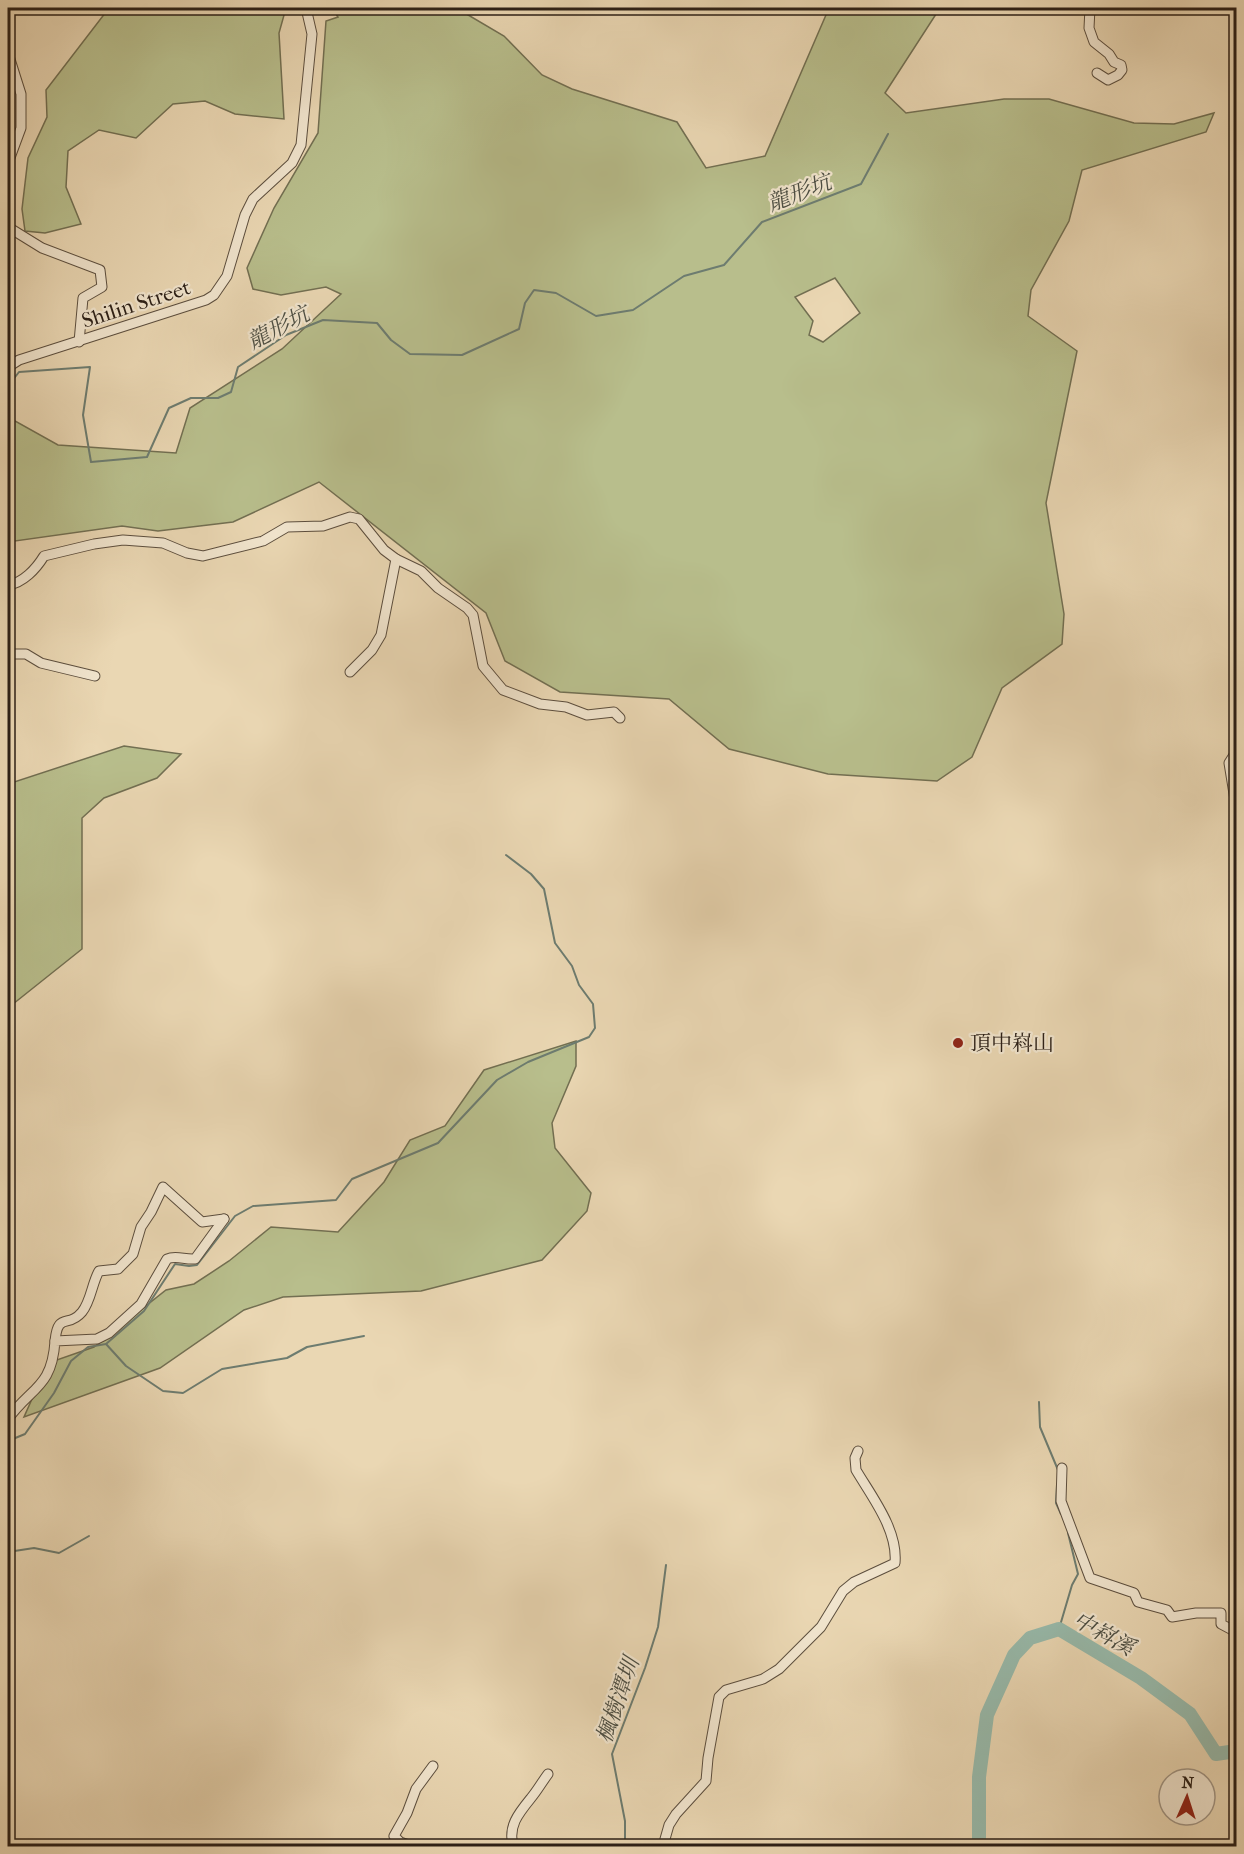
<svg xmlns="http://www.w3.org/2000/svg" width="1244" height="1854" viewBox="0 0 1244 1854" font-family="'IM FELL French Canon','Noto Serif TC',serif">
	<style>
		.green { fill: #b8be8c; stroke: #726f52; stroke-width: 1.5; fill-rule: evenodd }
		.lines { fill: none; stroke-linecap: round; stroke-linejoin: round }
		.stream { stroke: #6d7c70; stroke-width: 2 }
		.river { stroke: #98baab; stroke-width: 14 }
		.minor-casing { stroke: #5c4e3e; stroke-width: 11 }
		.minor { stroke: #f1e5ce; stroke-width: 9 }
		.poi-dot { fill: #8f2418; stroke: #f1e5ce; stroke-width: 2 }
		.labels { text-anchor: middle; stroke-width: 4.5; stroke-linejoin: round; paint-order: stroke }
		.street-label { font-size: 21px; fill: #2c2017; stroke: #f1e5ce }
		.poi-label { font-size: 21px; fill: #2c2017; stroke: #f1e5ce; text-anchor: start }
		.water-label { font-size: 22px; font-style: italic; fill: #4c4e43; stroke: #f1e5ce }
	</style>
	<rect width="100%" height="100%" fill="#ead7b3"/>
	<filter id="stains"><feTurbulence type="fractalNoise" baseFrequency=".00333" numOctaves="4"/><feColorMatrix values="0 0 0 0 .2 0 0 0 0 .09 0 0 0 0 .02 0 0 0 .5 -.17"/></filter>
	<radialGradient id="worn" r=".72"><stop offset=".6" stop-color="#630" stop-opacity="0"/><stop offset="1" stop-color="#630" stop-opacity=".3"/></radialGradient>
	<g class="green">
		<path d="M 109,8 L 286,8 L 279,33 L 284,119 L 235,114 L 205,101 L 173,104 L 136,138 L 99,130 L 68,151 L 66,187 L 81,224 L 45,233 L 25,231 L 22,209 L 28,158 L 47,117 L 46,90 Z"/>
		<path d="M 332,8 L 459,8 L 458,9 L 504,36 L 542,75 L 572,89 L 677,122 L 706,168 L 765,156 L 829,8 L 940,8 L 885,93 L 906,113 L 1004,99 L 1049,99 L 1134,123 L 1174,124 L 1214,113 L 1206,132 L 1082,170 L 1069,221 L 1031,290 L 1028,316 L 1077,351 L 1046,503 L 1064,614 L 1062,644 L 1002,688 L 972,757 L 937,781 L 828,774 L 729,749 L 669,699 L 560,692 L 505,661 L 486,613 L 319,482 L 233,522 L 158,531 L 122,526 L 8,542 L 8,417 L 58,445 L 176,453 L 190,408 L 282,349 L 341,294 L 326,287 L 281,295 L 253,289 L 247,268 L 274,208 L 318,133 L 326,21 L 338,17 ZM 835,278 L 860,313 L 823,342 L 809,335 L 813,321 L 795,297 Z"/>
		<path d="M 124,746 L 181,754 L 157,778 L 104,798 L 82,818 L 82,949 L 8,1008 L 8,784 Z"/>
		<path d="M 576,1041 L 576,1066 L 552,1123 L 555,1148 L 591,1193 L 587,1211 L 542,1260 L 421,1291 L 283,1297 L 244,1310 L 160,1368 L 24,1417 L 48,1363 L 94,1347 L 166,1290 L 194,1284 L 229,1261 L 271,1227 L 338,1232 L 384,1182 L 410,1140 L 445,1126 L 484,1070 Z"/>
	</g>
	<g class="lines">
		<g class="stream">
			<path d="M 8,386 L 19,372 L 90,367 L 83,415 L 91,462 L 147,457 L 169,408 L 191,398 L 218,398 L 231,392 L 238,367 L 286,335 L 323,320 L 377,323 L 391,340 L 410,354 L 462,355 L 519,329 L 525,303 L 534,290 L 556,293 L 596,316 L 633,310 L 684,276 L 724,265 L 762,222 L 861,184 L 888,134"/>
			<path d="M 1232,808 L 1236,820"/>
			<path d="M 106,1344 L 126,1366 L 163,1391 L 183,1393 L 222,1369 L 287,1358 L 307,1347 L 364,1336"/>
			<path d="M 1039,1402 L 1040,1427 L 1058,1470"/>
			<path d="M 8,1441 L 25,1434 L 54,1393 L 71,1361 L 88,1347 L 106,1344 L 144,1311 L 175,1264 L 189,1266 L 197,1265 L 235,1216 L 253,1206 L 336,1200 L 352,1179 L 438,1143 L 497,1080 L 528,1062 L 589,1037 L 595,1028 L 593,1004 L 579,985 L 572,966 L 555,943 L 544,889 L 531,874 L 506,855"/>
			<path d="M 1057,1485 L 1056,1503 L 1061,1514"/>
			<path d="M 8,1552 L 34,1548 L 59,1553 L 89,1536"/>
			<path d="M 1059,1629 L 1072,1585 L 1078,1574 L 1068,1533"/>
			<path d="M 625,1846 L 625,1821 L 612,1754 L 645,1668 L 658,1627 L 666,1565"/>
		</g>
		<path class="river" d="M 979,1846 L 979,1777 L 987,1715 L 1014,1655 L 1030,1638 L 1059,1629 L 1141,1678 L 1190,1714 L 1216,1754 L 1236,1751"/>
		<defs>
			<g id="minor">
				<path d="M 1090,8 L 1089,28 L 1094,42 L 1109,54 L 1114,62 L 1121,65 L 1122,70 L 1118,75 L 1108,80 L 1097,73"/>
				<path d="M 8,53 L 21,94 L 21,128 L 8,163"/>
				<path d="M 8,227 L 42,248 L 100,270 L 102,287 L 83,298 L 79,342"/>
				<path d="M 8,367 L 19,360 L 206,300 L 214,295 L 227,276 L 245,215 L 253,199 L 292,163 L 301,145 L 312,34 L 306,8"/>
				<path d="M 8,585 C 23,583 36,569 44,556 L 94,544 L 123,540 L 163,543 L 187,553 L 203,556 L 263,541 L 287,527 L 323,526 L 350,517 L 359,519 L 384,550 L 396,559 L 421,571 L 438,588 L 467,608 L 473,615 L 483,666 L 503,690 L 540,704 L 566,707 L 587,715 L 614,712 L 620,718"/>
				<path d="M 8,654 L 26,654 L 41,663 L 95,676"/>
				<path d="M 350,672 L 372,650 L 381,635 L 396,559"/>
				<path d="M 1236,752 L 1229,763 L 1236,806"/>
				<path d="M 55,1341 C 58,1311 68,1329 82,1312 C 91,1301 92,1283 99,1271 L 118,1269 L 133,1254 L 141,1227 L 151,1212 L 163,1187 L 202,1222 L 224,1219"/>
				<path d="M 8,1419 C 31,1387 52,1388 55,1341 L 97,1339 L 109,1333 L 141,1304 L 167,1259 C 176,1255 185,1260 195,1259 L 224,1219"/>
				<path d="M 1062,1468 L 1061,1501 L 1090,1578 L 1134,1593 L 1138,1602 L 1167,1610 L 1172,1617 L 1196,1613 L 1221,1613 L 1221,1624 L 1236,1632"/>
				<path d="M 411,1846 L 400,1842 L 394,1836 L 407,1813 L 416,1789 L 433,1766"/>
				<path d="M 513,1846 C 508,1826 518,1814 531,1798 C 537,1791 542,1782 548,1774"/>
				<path d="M 663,1846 L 669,1825 L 676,1814 L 706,1781 L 708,1758 L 719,1697 L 726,1690 L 763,1679 L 779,1669 L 821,1627 L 843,1591 L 854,1582 L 895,1563 C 898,1530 872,1497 856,1470 L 855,1458 L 858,1451"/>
			</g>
		</defs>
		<use href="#minor" class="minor-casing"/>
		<use href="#minor" class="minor"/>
	</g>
	<circle class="poi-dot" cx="958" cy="1043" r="6"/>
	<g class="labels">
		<g class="street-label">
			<text transform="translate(136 304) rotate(-18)" y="7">Shilin Street</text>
		</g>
		<g class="poi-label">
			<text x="970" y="1050">頂中嵙山</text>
		</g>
		<g class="water-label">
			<text transform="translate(799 192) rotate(-21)" y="8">龍形坑</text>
			<text transform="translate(278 327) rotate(-28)" y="8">龍形坑</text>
			<text transform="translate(1104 1633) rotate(29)" y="8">中嵙溪</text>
			<text transform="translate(617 1700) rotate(-71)" y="8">楓樹潭圳</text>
		</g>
	</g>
	<rect width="1244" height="1854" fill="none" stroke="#ead7b3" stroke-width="30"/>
	<rect x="9" y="9" width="1226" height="1836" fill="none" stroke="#2c2017" stroke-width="3"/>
	<rect x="15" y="15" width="1214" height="1824" fill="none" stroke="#2c2017" stroke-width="1.5"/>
	<g transform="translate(1187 1797) rotate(3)"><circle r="28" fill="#f1e5ce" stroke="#a29685" stroke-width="1.5"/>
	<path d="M0-4.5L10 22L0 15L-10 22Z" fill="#8f2418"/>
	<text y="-9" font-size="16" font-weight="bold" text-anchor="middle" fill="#2c2017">N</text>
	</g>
	<rect width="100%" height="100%" filter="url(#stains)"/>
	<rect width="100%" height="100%" fill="url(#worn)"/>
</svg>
